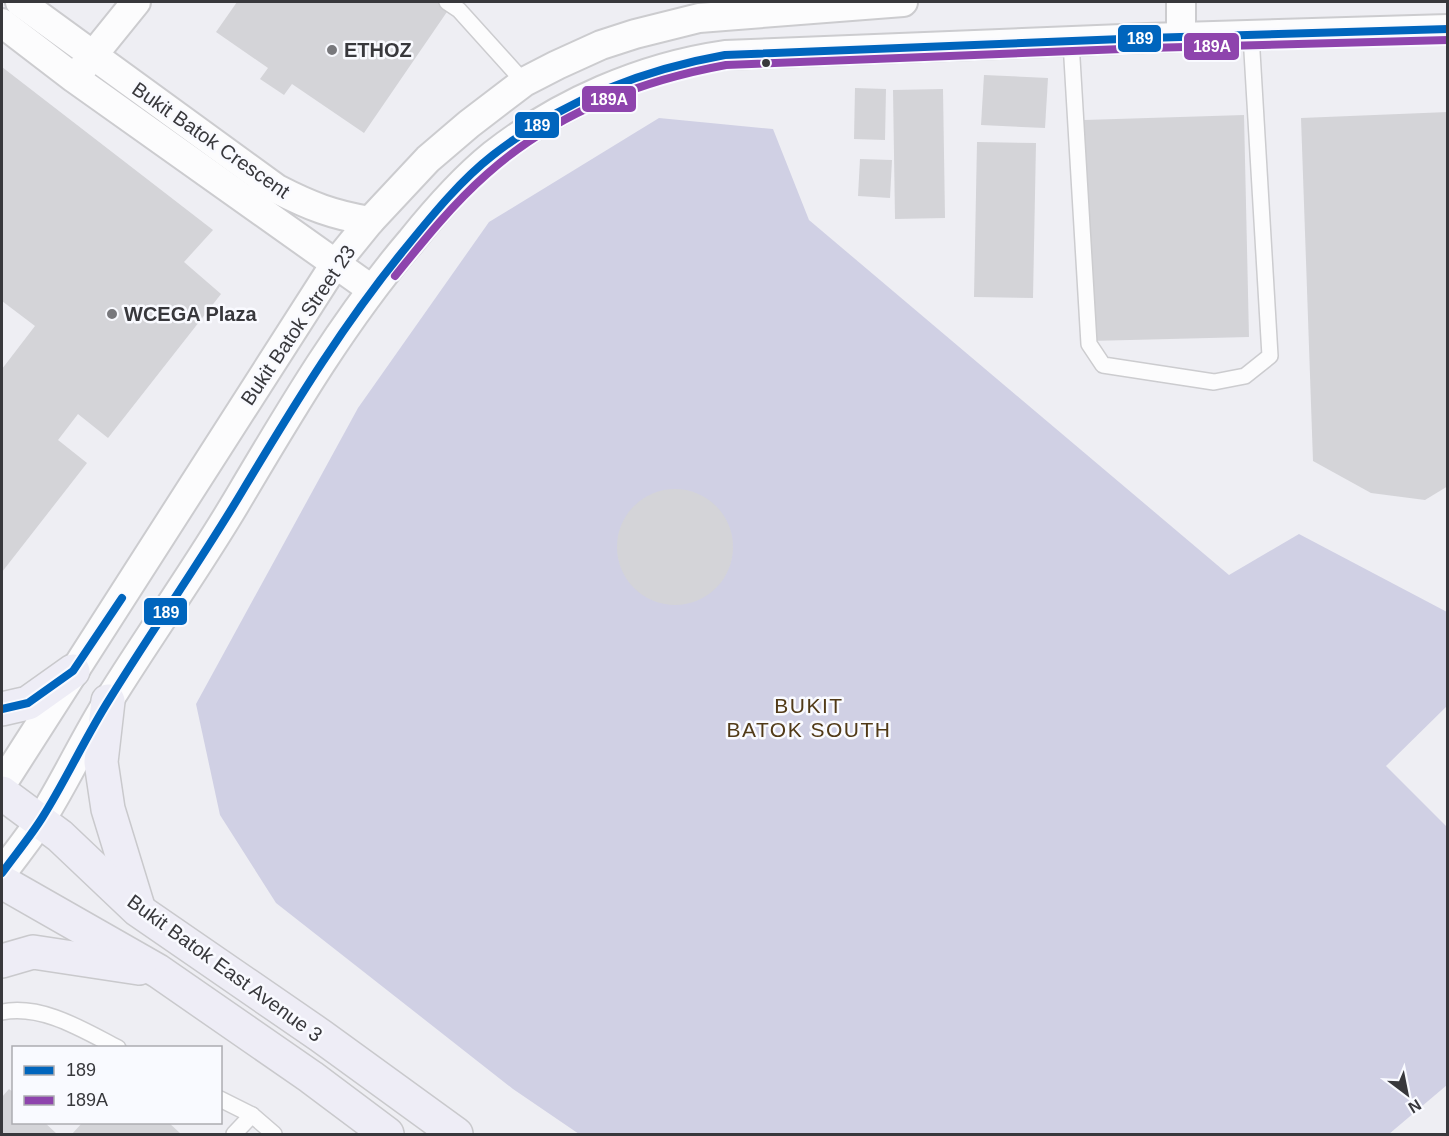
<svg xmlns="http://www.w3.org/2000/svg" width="1449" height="1136" viewBox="0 0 1449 1136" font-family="Arial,sans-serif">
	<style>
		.green { fill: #d0d0e4 }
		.building { fill: #d4d4d8 }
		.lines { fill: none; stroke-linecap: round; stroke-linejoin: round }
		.lane-casing { stroke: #cccccf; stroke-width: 18 }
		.street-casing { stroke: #cccccf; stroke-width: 32 }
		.primary-casing { stroke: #c9c9cc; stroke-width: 36 }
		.lane { stroke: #fcfcfd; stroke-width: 15 }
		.street { stroke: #fcfcfd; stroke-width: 28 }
		.primary { stroke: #eeedf6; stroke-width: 33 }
		.bus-1-casing { stroke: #f9faff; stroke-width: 12 }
		.bus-2-casing { stroke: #f9faff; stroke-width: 12 }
		.bus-1 { stroke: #0065bd; stroke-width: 8 }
		.bus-2 { stroke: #8e44ad; stroke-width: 8 }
		.poi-dot { fill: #78787c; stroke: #f9faff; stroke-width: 2 }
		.bus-dot { fill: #38383c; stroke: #f9faff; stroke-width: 2 }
		.labels { text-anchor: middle; stroke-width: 5; stroke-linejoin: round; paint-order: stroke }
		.poi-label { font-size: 20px; font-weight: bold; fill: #38383c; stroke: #f9faff; text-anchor: start }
		.street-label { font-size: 20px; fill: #38383c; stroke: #f9faff }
		.neighbourhood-label { font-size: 21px; letter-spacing: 1.5px; fill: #513a17; stroke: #f9faff }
		.line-badge { stroke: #f9faff; stroke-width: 2 }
		.badge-label { font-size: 16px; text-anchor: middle; font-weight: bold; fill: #fff }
	</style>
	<rect width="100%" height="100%" fill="#eeeef3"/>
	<path class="green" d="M 659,118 L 773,129 L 809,220 L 1229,575 L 1299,534 L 1447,612 L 1447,706 L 1386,766 L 1447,827 L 1447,1085 L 1389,1134 L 579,1134 L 513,1089 L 276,903 L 220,815 L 196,704 L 358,408 L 489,222 Z"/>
	<g class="building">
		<path d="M 237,2 L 444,2 L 451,6 L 364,133 L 292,84 L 284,95 L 260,79 L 268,68 L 216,32 Z"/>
		<path d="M 2,67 L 213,230 L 184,262 L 221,294 L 108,438 L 78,414 L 58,440 L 87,463 L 2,572 L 2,369 L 35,326 L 2,301 Z"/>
		<path d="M 984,75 L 1048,78 L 1045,128 L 981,125 Z"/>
		<path d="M 855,88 L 886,89 L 885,140 L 854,139 Z"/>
		<path d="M 943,89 L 945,218 L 895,219 L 893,90 Z"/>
		<path d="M 1448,112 L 1448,486 L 1425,500 L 1371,493 L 1313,461 L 1301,118 Z"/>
		<path d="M 1244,115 L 1249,337 L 1090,341 L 1084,120 Z"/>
		<path d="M 977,142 L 1036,143 L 1033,298 L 974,297 Z"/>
		<path d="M 860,159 L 892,160 L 890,198 L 858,196 Z"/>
		<circle cx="675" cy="547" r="58"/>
		<path d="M 9,1089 L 14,1093 L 14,1122 L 44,1122 L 57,1134 L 2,1134 L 2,1097 Z"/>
		<path d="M 83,1122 L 168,1122 L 181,1134 L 72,1134 Z"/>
	</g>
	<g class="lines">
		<defs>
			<g id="lane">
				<path d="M 447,2 L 459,10 L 524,82"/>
				<path d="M 1071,42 L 1089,344 L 1103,365 L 1214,382 L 1245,376 L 1270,356 L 1251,35"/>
				<path d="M 2,1012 C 42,1004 83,1030 118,1048"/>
				<path d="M 220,1099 L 252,1115 L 274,1134"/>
				<path d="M 234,1134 L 252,1115"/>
			</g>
			<g id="street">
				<path d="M 20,2 L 277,189 C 310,206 333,215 370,221"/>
				<path d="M 1181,2 L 1181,37"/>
				<path d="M 2,23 L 74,78 L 371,289"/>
				<path d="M 81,70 L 136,2"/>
				<path d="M 2,784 L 335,264 L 370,221 L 428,159 L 469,124 L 524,82 L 557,65 L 601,45 L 635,34 L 699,18 L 903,2"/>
				<path d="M 2,873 C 15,855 30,837 42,818 C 66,780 85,738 109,700 C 150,634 195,571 235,504 C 289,413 342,322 411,241 C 436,210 462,180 493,155 C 559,103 642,67 725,55 L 1147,38 L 1448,29"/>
			</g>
			<g id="primary">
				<path d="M 108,701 L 101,762 L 108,809 L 138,907"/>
				<path d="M 2,709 L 28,703 L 73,671"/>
				<path d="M 2,793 L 60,836 L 138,910 L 321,1036 L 456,1134"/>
				<path d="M 2,882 L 158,971 L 311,1077 L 387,1134"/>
				<path d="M 2,961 L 33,952 L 139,968"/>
			</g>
		</defs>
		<use href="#lane" class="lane-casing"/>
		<use href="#street" class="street-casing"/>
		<use href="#primary" class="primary-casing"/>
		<use href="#lane" class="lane"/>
		<use href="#street" class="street"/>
		<use href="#primary" class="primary"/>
		<defs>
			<g id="bus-1">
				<path d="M 2,709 L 28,703 L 73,671 L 122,598"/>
				<path d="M 2,873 C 15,855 30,837 42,818 C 66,780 85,738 109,700 C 154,627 203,558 246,485 C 296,402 346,320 408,245 C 434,213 461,180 493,155 C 561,102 641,70 725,55 L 1147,38 L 1448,29"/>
			</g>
			<path id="bus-2" d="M 395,276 C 424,240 453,204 487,174 C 554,114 639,81 726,65 L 1147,48 L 1448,40"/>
		</defs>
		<use href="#bus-1" class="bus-1-casing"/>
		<use href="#bus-2" class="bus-2-casing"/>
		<use href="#bus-1" class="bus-1"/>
		<use href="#bus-2" class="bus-2"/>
	</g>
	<g class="poi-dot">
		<circle cx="332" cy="50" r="6"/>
		<circle cx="112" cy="314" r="6"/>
	</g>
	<circle class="bus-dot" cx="766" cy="63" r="5"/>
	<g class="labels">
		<g class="poi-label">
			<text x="344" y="57">ETHOZ</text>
			<text x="124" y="321">WCEGA Plaza</text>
		</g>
		<g class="street-label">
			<text transform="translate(211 140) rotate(35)" y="7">Bukit Batok Crescent</text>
			<text transform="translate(298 325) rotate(-56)" y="7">Bukit Batok Street 23</text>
			<text transform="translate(225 968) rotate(36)" y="7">Bukit Batok East Avenue 3</text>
		</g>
		<g class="neighbourhood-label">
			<text x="809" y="713">BUKIT<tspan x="809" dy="24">BATOK SOUTH</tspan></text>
		</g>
	</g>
	<g class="line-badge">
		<rect x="1117" y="24" width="45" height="29" rx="6" fill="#0065bd"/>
		<rect x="1183" y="32" width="57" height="29" rx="6" fill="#8e44ad"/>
		<rect x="581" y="85" width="56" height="28" rx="6" fill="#8e44ad"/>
		<rect x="514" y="111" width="46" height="28" rx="6" fill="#0065bd"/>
		<rect x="143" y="597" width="45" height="29" rx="6" fill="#0065bd"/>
	</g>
	<g class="badge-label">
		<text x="1140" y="44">189</text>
		<text x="1212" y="52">189A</text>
		<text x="609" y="105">189A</text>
		<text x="537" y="131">189</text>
		<text x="166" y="618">189</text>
	</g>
	<rect width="1449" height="1136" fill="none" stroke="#38383c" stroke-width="6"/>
	<rect x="12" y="1046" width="210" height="78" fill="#f9faff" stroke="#acacb1" stroke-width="1.5"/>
	<rect x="24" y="1066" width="30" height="9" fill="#0065bd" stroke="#acacb1" stroke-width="1.5"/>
	<text x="66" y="1076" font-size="18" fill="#38383c">189</text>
	<rect x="24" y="1096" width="30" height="9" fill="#8e44ad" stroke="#acacb1" stroke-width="1.5"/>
	<text x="66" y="1106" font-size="18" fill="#38383c">189A</text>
	<g transform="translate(1407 1094) rotate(148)" stroke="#f9faff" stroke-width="4.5" paint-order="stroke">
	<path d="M0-4.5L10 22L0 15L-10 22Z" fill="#38383c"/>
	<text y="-9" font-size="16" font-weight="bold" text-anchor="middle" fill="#38383c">N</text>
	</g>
</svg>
